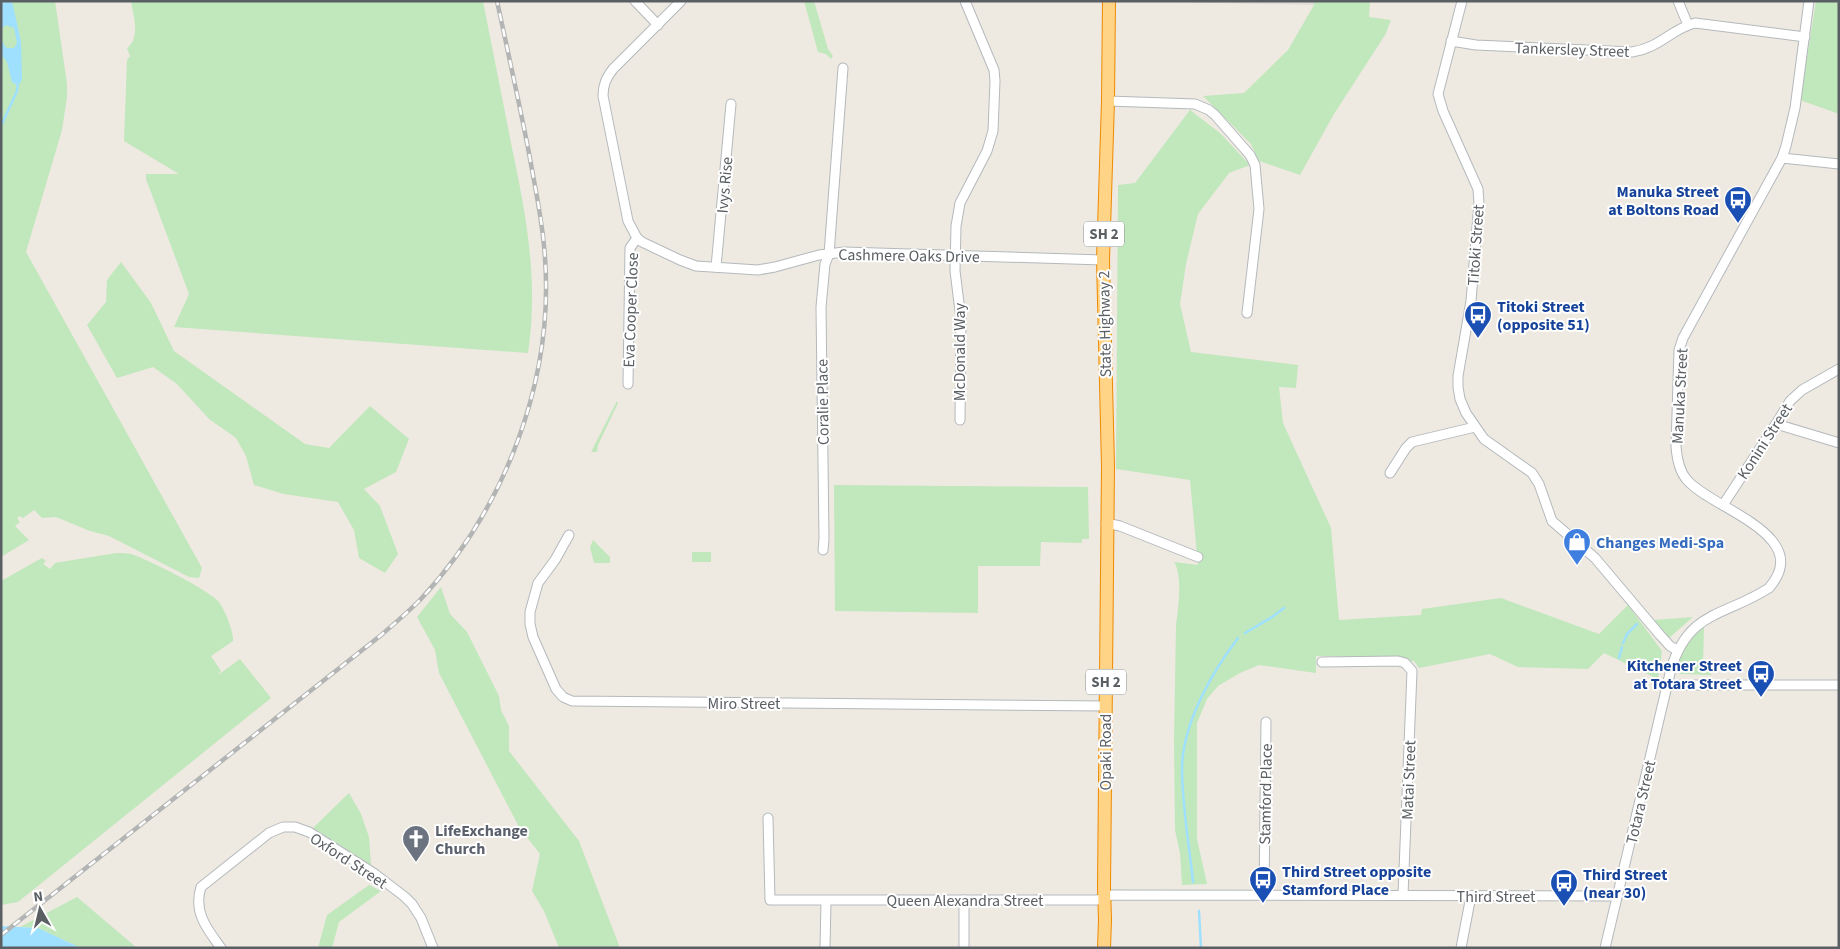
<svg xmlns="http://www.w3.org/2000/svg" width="1840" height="949" viewBox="0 0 1840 949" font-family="'Source Sans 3',sans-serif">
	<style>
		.industrial { fill: #e1ddd9 }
		.green { fill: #c1e7bc }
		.water { fill: #a0e0ff }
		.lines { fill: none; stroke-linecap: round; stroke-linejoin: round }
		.stream { stroke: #a0e0ff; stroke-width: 2.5 }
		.minor-casing { stroke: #b4b9bd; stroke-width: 11 }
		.highway-casing { stroke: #ef8a00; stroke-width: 14 }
		.minor { stroke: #fff; stroke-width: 9 }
		.highway { stroke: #ffd487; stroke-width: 12 }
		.rail-casing { stroke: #b3b4b4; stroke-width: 4.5 }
		.rail { stroke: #fff; stroke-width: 2.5; stroke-dasharray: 8; stroke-linecap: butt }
		.labels { text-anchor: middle; stroke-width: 4; stroke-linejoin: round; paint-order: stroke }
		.shield { fill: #fff; stroke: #8c8f92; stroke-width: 1 }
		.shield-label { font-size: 15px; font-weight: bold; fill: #5a5f63 }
		.street-label { font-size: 16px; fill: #5a5f63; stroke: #fff }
		.transit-label { font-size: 16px; font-weight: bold; fill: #164399; stroke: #fff; text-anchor: start }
		.shop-label { font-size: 16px; font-weight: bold; fill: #366cbe; stroke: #fff; text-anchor: start }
		.worship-label { font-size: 16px; font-weight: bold; fill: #5b616d; stroke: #fff; text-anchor: start }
	</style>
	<rect width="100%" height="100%" fill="#eeeae1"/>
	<path class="industrial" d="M 1119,1 L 1314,1 L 1314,5 Z"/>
	<g class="green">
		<path d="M 1,1 L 55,1 L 67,84 L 67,97 L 62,130 L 26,252 L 202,568 L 199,578 L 189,577 L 109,536 L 90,531 L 56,517 L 42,518 L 34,510 L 23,518 L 20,516 L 17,518 L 20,522 L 15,526 L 29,540 L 1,557 Z"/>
		<path d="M 131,1 L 483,1 C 492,48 502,96 511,143 C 526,215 539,279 528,353 L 174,327 L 189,294 L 146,179 L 146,174 L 179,174 L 124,141 L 127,60 L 130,56 L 127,48 C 141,37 133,16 131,1 Z"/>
		<path d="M 804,1 L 814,1 L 828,49 L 833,56 L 831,59 L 826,54 L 818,52 Z"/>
		<path d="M 1314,1 L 1370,1 L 1369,17 L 1391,20 L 1385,35 L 1334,114 L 1300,175 L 1259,161 L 1251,144 L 1203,96 L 1244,93 L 1288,50 L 1314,5 Z"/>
		<path d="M 1816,1 L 1839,1 L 1839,114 L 1800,100 Z"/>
		<path d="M 1190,110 L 1220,133 L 1250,165 L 1229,173 L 1198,214 L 1186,264 L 1180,304 L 1191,352 L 1298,365 L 1296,388 L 1279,387 L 1283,423 L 1331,528 L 1339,620 L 1421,615 L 1422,609 L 1501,598 L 1599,634 L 1628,605 L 1662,651 L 1658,679 L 1604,653 L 1588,669 L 1518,667 L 1490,654 L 1419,668 L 1414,661 L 1403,662 L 1383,657 L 1316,656 L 1316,673 L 1259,665 L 1240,673 L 1218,686 L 1207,699 L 1197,723 L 1197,839 L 1207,884 L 1182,885 L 1180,853 L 1175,830 L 1174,741 L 1176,625 C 1178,609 1183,575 1174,562 L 1198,565 L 1190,480 L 1116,469 L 1118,185 L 1135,183 Z"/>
		<path d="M 121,262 L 151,303 L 174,351 L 305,444 L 329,448 L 370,406 L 409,439 L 396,472 L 364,489 L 380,506 L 398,554 L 385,573 L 359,558 L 354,530 L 338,502 L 284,494 L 254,485 L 246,456 L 236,438 L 209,419 L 177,384 L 153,367 L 117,378 L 87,325 L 106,302 L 107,280 Z"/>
		<path d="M 617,401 L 618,403 L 598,445 L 597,452 L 591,452 Z"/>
		<path d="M 834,485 L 1088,487 L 1089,539 L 1082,539 L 1082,543 L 1041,542 L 1040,566 L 978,566 L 978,613 L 835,611 Z"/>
		<path d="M 593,540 L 610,557 L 610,563 L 594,563 L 590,547 Z"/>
		<rect x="692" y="552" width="19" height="10"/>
		<path d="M 116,553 C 122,553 126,553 131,554 C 147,559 209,590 219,602 C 225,611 232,627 233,638 L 233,641 L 211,656 L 221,671 L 218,675 L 240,659 L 271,698 L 18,902 L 1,905 L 1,581 L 42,558 L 46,561 L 43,564 L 50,569 L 55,563 Z"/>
		<path d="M 441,587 L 450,614 L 467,632 L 499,696 L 501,710 L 509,726 L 509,751 L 579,841 L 620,948 L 559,948 L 544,911 L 532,891 L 540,854 L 519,827 L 439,673 L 435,650 L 417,617 Z"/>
		<path d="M 1693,617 L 1669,638 L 1653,620 Z"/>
		<path d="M 1704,627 L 1703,665 L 1712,675 L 1680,674 L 1677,666 C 1685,648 1688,640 1704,627 Z"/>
		<path d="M 349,793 L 361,814 L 369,837 L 371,865 L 313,828 Z"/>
		<path d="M 369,885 L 381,891 L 339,922 L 332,948 L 318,948 L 327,915 Z"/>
		<path d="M 77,897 L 137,948 L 81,948 L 38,928 L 20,927 Z"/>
	</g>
	<g class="water">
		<path d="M 1,1 L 12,1 L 21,42 L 22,78 L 21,82 L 17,85 L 12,82 L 7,62 L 1,54 L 1,36 L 4,45 L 7,48 L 14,48 L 17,43 L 14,28 L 6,25 L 1,29 Z"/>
		<path d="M 1,926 L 38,928 L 81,948 L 1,948 Z"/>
	</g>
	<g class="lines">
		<g class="stream">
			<path d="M 1,126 L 17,91 L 18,83"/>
			<path d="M 1245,633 L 1272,617 L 1284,608"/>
			<path d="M 1623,643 L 1627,634 L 1637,624"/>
			<path d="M 1619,658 L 1622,647"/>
			<path d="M 1193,882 C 1189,844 1182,805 1182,767 C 1183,723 1212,672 1238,638"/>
			<path d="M 1199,911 L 1201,948"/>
		</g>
		<defs>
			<g id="minor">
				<path d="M 635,1 L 658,25"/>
				<path d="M 681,1 L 613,69 C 606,78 603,85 603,96 L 628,221 L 637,238 L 642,242 L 680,260 L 696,266 L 758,270 L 775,267 L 819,255 L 844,252 L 1103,260"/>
				<path d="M 1462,1 L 1438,94 L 1443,111 L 1478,189 L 1479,203 L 1471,301 L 1458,376 L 1458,387 L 1460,399 L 1466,413 L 1484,439 L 1532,473 L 1539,484 L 1552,521 L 1595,558 L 1660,635 L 1670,646 L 1677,650"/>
				<path d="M 1678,1 L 1688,25"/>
				<path d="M 1451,41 L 1476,45 L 1632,52 C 1660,48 1671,29 1695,23 L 1805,37"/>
				<path d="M 1108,101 L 1195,104 L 1209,110 L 1215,115 L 1250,155 L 1255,165 L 1259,209 L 1247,313"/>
				<path d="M 1782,158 L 1839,164"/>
				<path d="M 716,267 L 731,104"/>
				<path d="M 628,384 L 630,248 L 637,238"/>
				<path d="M 960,420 L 961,319 L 955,271 L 956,226 L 960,203 L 987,151 L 993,131 L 995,81 L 994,70 L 965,1"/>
				<path d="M 1776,424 L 1839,443"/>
				<path d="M 1390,473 L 1406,448 L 1412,442 L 1475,427"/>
				<path d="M 1723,505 L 1776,424 L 1790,401 L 1802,390 L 1839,369"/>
				<path d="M 1106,523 L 1120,526 L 1198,557"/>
				<path d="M 569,535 L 555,560 L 538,583 L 530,612 L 530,624 L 533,637 L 556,689 L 563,697 L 572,701 L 1105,706"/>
				<path d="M 823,550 L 824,539 L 821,307 L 825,264 L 829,254 L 843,68"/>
				<path d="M 1322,662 L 1398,661 L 1405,663 L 1412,671 L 1403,895"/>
				<path d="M 1667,685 L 1839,685"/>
				<path d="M 768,818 L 770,900 L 1097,900 L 1112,895 L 1617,896"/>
				<path d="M 1264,896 L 1266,722"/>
				<path d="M 221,948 C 207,929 193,912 201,887 L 269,833 L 283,827 L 295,827 L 309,832 L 375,874 L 405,897 L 412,904 L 421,918 L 433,948"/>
				<path d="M 825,948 L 826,901"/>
				<path d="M 964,948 L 964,900"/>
				<path d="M 1461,948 L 1471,896"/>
				<path d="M 1605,948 L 1671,669 C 1689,610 1724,617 1769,588 C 1815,535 1712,509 1687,480 C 1679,471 1677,459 1676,447 L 1679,350 L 1683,338 L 1782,158 L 1786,146 L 1795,108 L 1809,1"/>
			</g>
			<path id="highway" d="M 1104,948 L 1105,920 L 1104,888 L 1108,466 L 1103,260 L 1108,101 L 1109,1"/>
		</defs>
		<use href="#minor" class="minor-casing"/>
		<use href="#highway" class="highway-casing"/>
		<use href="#minor" class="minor"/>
		<use href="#highway" class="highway"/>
		<defs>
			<path id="rail" d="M 1,935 L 380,636 C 394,624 407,613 420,600 C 504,510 554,382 545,258 C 543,222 535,188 529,153 C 519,102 508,52 497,1"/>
		</defs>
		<use href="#rail" class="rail-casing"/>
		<use href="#rail" class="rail"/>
	</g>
	<defs>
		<symbol id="bus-pin" viewBox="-11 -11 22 30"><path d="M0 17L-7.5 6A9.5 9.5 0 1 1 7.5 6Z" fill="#1a4fb4" stroke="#fff"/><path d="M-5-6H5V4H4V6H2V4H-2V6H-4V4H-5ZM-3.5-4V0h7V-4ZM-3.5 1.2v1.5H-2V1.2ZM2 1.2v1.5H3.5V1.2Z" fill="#fff"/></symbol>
		<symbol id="shop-pin" viewBox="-11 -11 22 30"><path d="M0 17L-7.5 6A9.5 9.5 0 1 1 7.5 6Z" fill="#3f7fe0" stroke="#fff"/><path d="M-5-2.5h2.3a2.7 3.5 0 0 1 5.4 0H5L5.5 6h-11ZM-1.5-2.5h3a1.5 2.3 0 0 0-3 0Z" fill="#fff"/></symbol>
		<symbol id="church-pin" viewBox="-11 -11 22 30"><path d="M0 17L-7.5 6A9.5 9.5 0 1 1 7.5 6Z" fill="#6b7280" stroke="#fff"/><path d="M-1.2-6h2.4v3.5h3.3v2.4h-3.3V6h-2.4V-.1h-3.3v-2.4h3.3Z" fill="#fff"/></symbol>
	</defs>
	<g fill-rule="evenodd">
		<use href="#bus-pin" x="1722" y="184" width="32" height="43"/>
		<use href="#bus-pin" x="1462" y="299" width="32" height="43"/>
		<use href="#shop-pin" x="1561" y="526" width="32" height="43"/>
		<use href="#bus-pin" x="1745" y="658" width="32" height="43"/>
		<use href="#church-pin" x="400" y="823" width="32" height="43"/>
		<use href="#bus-pin" x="1247" y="864" width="32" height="43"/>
		<use href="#bus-pin" x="1548" y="867" width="32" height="43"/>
	</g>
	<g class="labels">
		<g class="shield">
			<rect x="1084" y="221.5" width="40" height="25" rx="4"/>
			<rect x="1086" y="669.5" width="40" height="25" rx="4"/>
		</g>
		<g class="shield-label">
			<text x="1104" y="239">SH 2</text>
			<text x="1106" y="687">SH 2</text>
		</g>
		<g class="street-label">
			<text transform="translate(1572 49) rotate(2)" y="6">Tankersley Street</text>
			<text transform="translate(724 185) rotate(-85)" y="6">Ivys Rise</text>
			<text transform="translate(1475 245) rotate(-86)" y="6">Titoki Street</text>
			<text transform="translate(909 255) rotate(1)" y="6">Cashmere Oaks Drive</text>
			<text transform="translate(630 310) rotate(-88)" y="6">Eva Cooper Close</text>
			<text transform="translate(1104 324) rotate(-91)" y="6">State Highway 2</text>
			<text transform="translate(959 352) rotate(-90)" y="6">McDonald Way</text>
			<text transform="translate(1679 396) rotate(-87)" y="6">Manuka Street</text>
			<text transform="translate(822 402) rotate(-91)" y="6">Coralie Place</text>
			<text transform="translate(1764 441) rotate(-57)" y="6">Konini Street</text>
			<text x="744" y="709">Miro Street</text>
			<text transform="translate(1105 752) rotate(-90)" y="6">Opaki Road</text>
			<text transform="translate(1408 780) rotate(-88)" y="6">Matai Street</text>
			<text transform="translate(1265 794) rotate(-89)" y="6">Stamford Place</text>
			<text transform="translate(1640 802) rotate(-77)" y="6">Totara Street</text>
			<text transform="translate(349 860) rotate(33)" y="6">Oxford Street</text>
			<text x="1496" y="902">Third Street</text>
			<text x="965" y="906">Queen Alexandra Street</text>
		</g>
		<g class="transit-label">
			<text x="1719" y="197" text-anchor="end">Manuka Street<tspan x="1719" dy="18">at Boltons Road</tspan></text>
			<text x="1497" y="312">Titoki Street<tspan x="1497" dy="18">(opposite 51)</tspan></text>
			<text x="1742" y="671" text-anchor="end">Kitchener Street<tspan x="1742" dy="18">at Totara Street</tspan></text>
			<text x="1282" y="877">Third Street opposite<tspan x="1282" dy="18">Stamford Place</tspan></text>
			<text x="1583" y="880">Third Street<tspan x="1583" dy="18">(near 30)</tspan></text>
		</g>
		<g class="shop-label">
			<text x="1596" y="548">Changes Medi-Spa</text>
		</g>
		<g class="worship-label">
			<text x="435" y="836">LifeExchange<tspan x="435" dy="18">Church</tspan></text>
		</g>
	</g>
	<rect width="1840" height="949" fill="none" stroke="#5a5f63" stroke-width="5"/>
	<g transform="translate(40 909) rotate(352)" stroke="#ffffff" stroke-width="4" paint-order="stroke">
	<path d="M0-4L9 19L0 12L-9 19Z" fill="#5a5f63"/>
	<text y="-8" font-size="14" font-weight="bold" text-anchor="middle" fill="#5a5f63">N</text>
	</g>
</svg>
